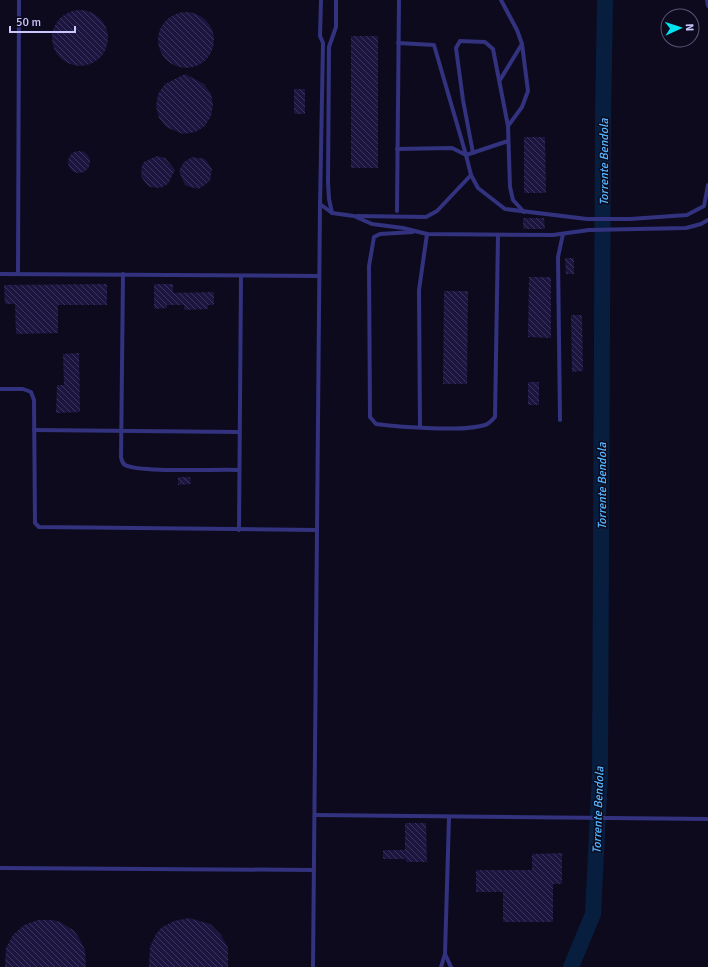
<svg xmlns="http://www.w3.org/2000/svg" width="708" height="967" viewBox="0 0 708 967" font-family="Signika,sans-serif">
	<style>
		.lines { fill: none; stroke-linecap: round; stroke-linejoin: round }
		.river { stroke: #081e3f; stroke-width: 16 }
		.building { fill: url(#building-back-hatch) }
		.lane { stroke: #32327f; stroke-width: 4 }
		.labels { text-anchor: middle; stroke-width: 3; stroke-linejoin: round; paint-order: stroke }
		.water-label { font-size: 12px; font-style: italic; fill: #55b7ff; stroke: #0d0a1d }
	</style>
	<defs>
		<pattern id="building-back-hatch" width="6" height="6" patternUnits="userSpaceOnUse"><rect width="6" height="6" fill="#1c153f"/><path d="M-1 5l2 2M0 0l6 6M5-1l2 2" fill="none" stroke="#3c365c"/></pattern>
	</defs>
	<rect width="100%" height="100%" fill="#0d0a1d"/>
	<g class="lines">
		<path class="river" d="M 571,967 L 593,914 L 600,773 L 603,118 L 605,0"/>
	</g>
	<g class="building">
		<circle cx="80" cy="38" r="28"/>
		<circle cx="186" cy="40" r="28"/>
		<rect x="351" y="36" width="27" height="132"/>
		<path d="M 185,74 L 204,84 L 211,94 L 213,105 L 211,116 L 205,126 L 195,132 L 183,134 L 166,127 L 159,118 L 156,106 L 158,94 L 165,84 Z"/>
		<rect x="294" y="89" width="11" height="25"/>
		<path d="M 524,137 L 545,137 L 546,193 L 524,193 Z"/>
		<circle cx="79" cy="162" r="11"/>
		<path d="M 157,156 L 165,158 L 175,170 L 168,184 L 160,188 L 150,187 L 146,184 L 141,176 L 142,166 L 144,162 Z"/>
		<path d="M 192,157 L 205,159 L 212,169 L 210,181 L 199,189 L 190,187 L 185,185 L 179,171 L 184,162 Z"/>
		<path d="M 523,218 L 544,218 L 545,229 L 523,229 Z"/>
		<path d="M 565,258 L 574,258 L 574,274 L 566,274 Z"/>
		<path d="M 529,277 L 551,277 L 551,338 L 528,337 Z"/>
		<path d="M 107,284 L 107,305 L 58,305 L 58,333 L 16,334 L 15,304 L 5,304 L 4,285 Z"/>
		<path d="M 154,284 L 173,284 L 173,293 L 214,292 L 214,305 L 208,305 L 208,309 L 184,310 L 184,305 L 167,305 L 167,308 L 154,309 Z"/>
		<path d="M 444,291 L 468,291 L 467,384 L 443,384 Z"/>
		<path d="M 571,315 L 582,315 L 583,371 L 572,372 Z"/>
		<path d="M 79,353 L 80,412 L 56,413 L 57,385 L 64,385 L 63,354 Z"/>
		<rect x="528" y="382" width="11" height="23"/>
		<path d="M 178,477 L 190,477 L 191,484 L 178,485 Z"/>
		<path d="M 405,823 L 426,823 L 427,862 L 406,862 L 406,859 L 383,859 L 383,850 L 405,850 Z"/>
		<path d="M 562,853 L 562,884 L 553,884 L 553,922 L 503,922 L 503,892 L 476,892 L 476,870 L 532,870 L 532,854 Z"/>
		<path d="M 189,918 L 210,924 L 221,935 L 228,948 L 228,967 L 149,967 L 150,947 L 156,934 L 161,928 L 174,921 Z"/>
		<path d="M 38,920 L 53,920 L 60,922 L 73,930 L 78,936 L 85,950 L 86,967 L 5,967 L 6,948 L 13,935 L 24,925 Z"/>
	</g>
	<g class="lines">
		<g class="lane">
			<path d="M 501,0 L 517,30 L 522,44 L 528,91 L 522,107 L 508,126"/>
			<path d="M 707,0 L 708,6"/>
			<path d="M 398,43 L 434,45 L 466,155 L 508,141"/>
			<path d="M 500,80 L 522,44"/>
			<path d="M 397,149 L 452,148 L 466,155 L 471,175 L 478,188 L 505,209 L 587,219 L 630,219 L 687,215 L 704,206 L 708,185"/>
			<path d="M 473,153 L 463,100 L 456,48 L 460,41 L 485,42 L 493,49 L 508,126 L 510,187 L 513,200 L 524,212"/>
			<path d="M 320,204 L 323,43 L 320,36 L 321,0"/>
			<path d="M 397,211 L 399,0"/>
			<path d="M 332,213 L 329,199 L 328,182 L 329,47 L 336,27 L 336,0"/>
			<path d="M 357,216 L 426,217 L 437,211 L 471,175"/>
			<path d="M 413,232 L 380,234 L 374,237 L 369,266 L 370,417 L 376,424 C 400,427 463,432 485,425 C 489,424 492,420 495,417 L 498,235"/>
			<path d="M 0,274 L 319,276"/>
			<path d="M 18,274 L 19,0"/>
			<path d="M 123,274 L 121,457 C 122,461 122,463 125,465 C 139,473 218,469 238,470"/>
			<path d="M 0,389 L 23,389 L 31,392 L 34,400 L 35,523 L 39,527 L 316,530"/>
			<path d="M 560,420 L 558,257 L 563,234"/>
			<path d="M 420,427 L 419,290 L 427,234"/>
			<path d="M 34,430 L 239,432"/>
			<path d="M 239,530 L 241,276"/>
			<path d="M 315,815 L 708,819"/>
			<path d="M 0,868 L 314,870"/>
			<path d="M 445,954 L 451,967"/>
			<path d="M 313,967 L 320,204 L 332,213 L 354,216 L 372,224 L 403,228 L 427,234 L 553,235 L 589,230 L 686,228 L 701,224 L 708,220"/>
			<path d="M 441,967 L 445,954 L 449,817"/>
		</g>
	</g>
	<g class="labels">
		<g class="water-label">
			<text transform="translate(604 162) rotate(-90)" y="4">Torrente Bendola</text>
			<text transform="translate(602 486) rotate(-90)" y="4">Torrente Bendola</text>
			<text transform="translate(598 810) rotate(-88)" y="4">Torrente Bendola</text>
		</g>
	</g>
	<g transform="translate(680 28) rotate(87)"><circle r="19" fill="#0d0a1d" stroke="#595677"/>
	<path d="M0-3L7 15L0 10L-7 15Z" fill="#00e3f2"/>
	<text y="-6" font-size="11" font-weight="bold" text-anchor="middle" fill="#cbc7ff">N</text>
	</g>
	<path d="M10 26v6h65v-6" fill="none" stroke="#cbc7ff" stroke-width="2"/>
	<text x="16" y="26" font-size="12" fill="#cbc7ff" stroke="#0d0a1d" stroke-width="3" paint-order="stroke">50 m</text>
</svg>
